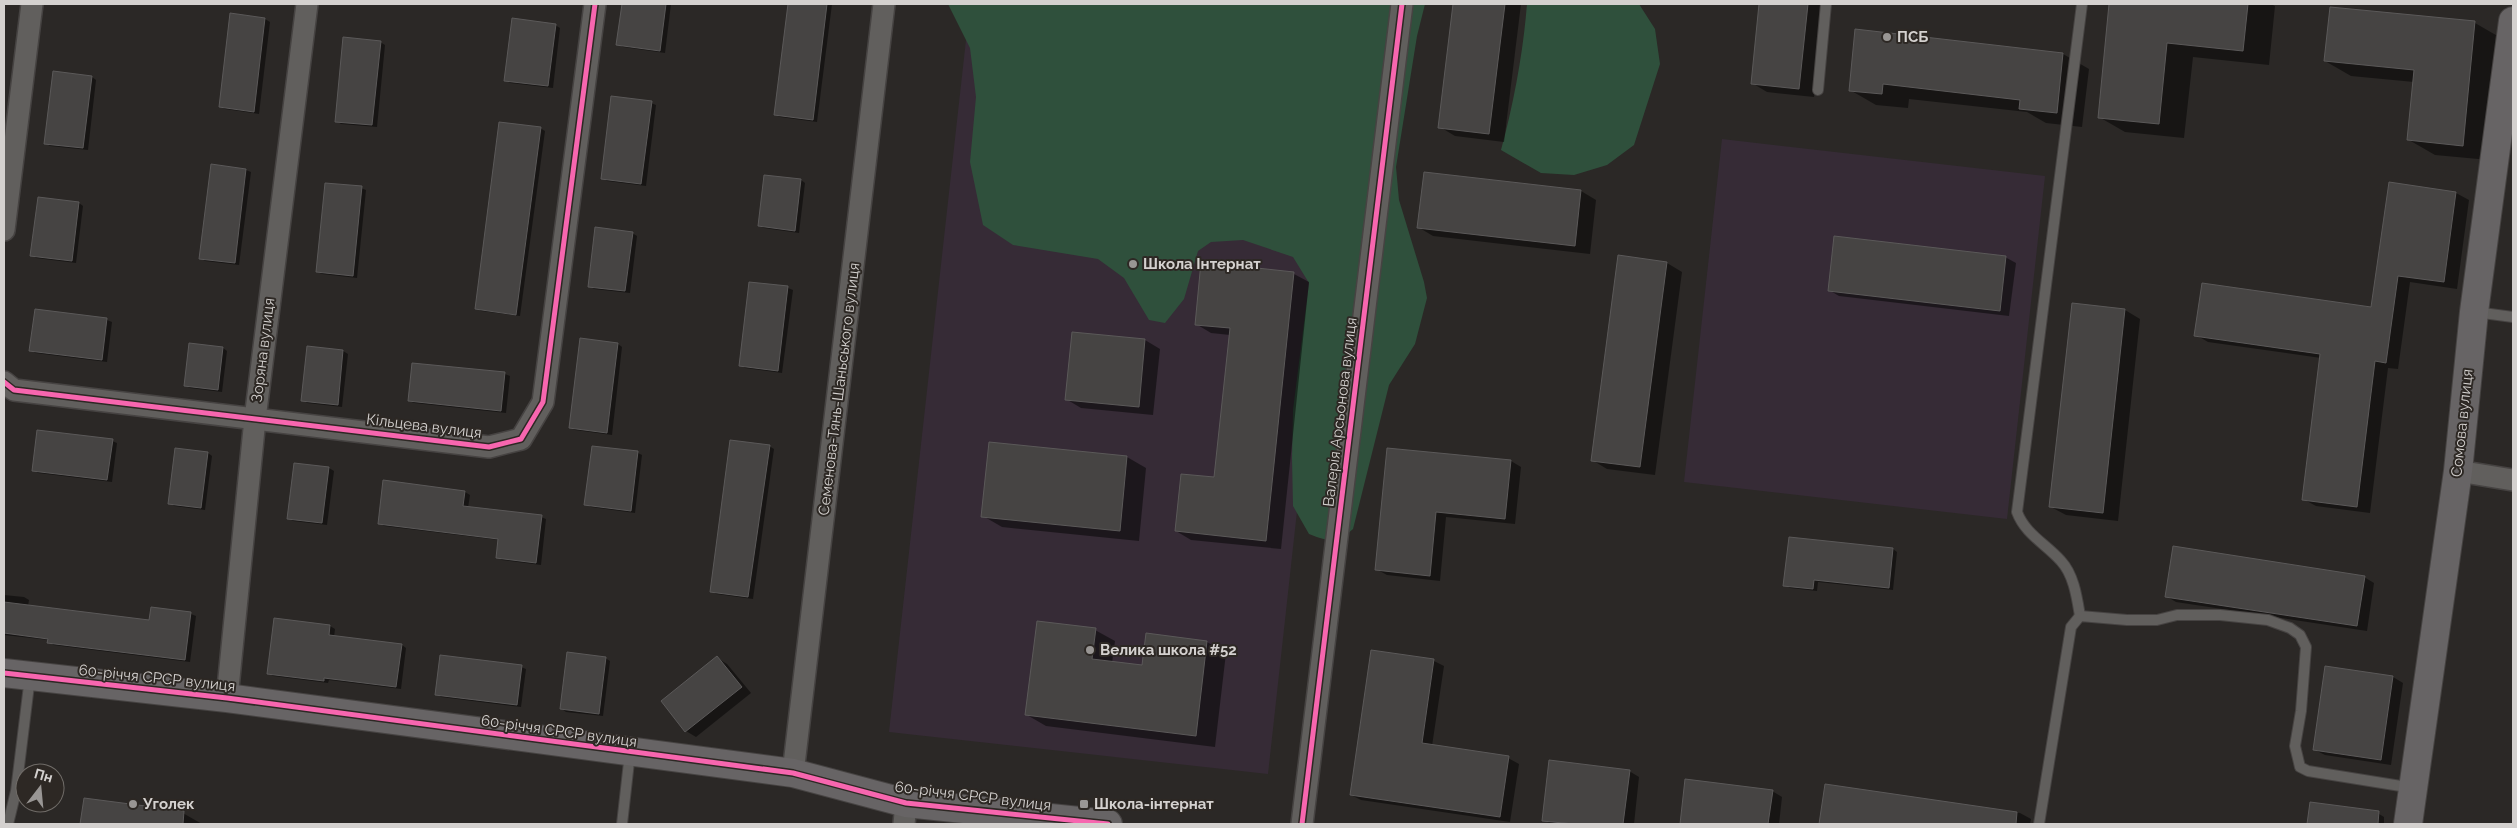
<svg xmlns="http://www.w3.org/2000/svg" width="2517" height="828" viewBox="0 0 2517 828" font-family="Raleway,sans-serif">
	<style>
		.education { fill: #362b36 }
		.green { fill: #2f503c }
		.shadow { fill: #0007 }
		.building { fill: #464443; stroke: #5b5959 }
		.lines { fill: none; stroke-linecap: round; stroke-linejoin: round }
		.lane-casing { stroke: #464342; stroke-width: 12 }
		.street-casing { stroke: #464342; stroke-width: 24 }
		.secondary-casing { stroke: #464342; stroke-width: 30 }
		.lane { stroke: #615f5d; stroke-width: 10 }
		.street { stroke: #615f5d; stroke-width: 21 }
		.secondary { stroke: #676465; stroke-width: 28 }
		.cycleway-casing { stroke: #2d2824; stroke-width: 8 }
		.cycleway { stroke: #f766af; stroke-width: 5 }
		.poi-dot { fill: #999694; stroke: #2d2824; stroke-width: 2 }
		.labels { text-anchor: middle; stroke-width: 4; stroke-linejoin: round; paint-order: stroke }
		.poi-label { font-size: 15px; font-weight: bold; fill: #d4d1cf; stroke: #2d2824; text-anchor: start }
		.street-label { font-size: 15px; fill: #d4d1cf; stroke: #2d2824 }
	</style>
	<rect width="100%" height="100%" fill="#2b2826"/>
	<g class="education">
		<path d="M 970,4 L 1353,4 L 1268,774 L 889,732 Z"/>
		<path d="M 1722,139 L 2045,176 L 2007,519 L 1684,482 Z"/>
	</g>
	<g class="green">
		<path d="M 948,4 L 1425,4 L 1417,36 L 1396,167 L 1399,200 L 1424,282 L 1427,298 L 1415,344 L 1389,385 L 1353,529 C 1337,543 1329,542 1309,534 L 1293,506 L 1292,458 L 1293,410 L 1309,283 L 1293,257 L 1243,240 L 1211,242 L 1198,251 L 1184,299 L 1165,323 L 1149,320 L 1124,278 L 1098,259 L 1013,245 L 983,225 L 970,162 L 976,97 L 970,48 Z"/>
		<path d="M 1527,4 L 1639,4 L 1655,29 L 1660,64 L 1634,145 L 1607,165 L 1574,175 L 1541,173 L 1501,150 C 1514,102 1523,53 1527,4 Z"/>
	</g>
	<g class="shadow">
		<path d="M 623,4 L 671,4 L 665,53 L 623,47 L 618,44 Z"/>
		<path d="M 789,4 L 832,4 L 817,122 L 780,117 L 775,115 Z"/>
		<path d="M 1455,4 L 1521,4 L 1504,142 L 1455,136 L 1440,127 Z"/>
		<path d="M 1760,4 L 1824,4 L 1814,97 L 1767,92 L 1752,83 Z"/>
		<path d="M 2111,4 L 2271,4 L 2275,6 L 2269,65 L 2193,57 L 2184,138 L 2125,132 L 2099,117 Z"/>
		<path d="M 231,14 L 265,19 L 270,22 L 259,114 L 225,109 L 220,107 Z"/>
		<path d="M 2475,23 L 2501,38 L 2489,160 L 2435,155 L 2409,140 L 2414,82 L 2351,76 L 2325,61 Z"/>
		<path d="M 555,25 L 560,28 L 553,88 L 510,83 L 505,80 Z"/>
		<path d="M 1857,31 L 2063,54 L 2089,69 L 2082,127 L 2046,123 L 2027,112 L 1909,99 L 1908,108 L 1876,105 L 1850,90 Z"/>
		<path d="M 380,42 L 385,45 L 377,127 L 341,124 L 336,121 Z"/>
		<path d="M 92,77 L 96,80 L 88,150 L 50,146 L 45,143 Z"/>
		<path d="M 651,103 L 656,105 L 646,186 L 607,181 L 602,178 Z"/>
		<path d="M 540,128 L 545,131 L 520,316 L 481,311 L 476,308 Z"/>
		<path d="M 246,170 L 251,172 L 239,265 L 205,261 L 200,258 Z"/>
		<path d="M 801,180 L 805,183 L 799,233 L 764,228 L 759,226 Z"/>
		<path d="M 2390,184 L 2456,193 L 2469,200 L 2457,289 L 2410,282 L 2398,369 L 2388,368 L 2370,513 L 2316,506 L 2303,499 L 2321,358 L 2208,342 L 2196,335 L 2372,308 Z"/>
		<path d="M 361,188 L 366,190 L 357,278 L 322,274 L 317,272 Z"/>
		<path d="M 1581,191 L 1596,200 L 1590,254 L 1433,236 L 1418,227 Z"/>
		<path d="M 79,203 L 83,206 L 76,263 L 36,258 L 32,255 Z"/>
		<path d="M 632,233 L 637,236 L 630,293 L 594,289 L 589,286 Z"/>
		<path d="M 2005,257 L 2016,263 L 2009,316 L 1839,296 L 1829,290 Z"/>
		<path d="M 1667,263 L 1682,272 L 1655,475 L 1607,469 L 1592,460 Z"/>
		<path d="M 1202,264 L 1294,274 L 1309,282 L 1281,549 L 1191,540 L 1176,531 L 1215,478 L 1230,335 L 1211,333 L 1196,324 Z"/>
		<path d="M 750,283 L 788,288 L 793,290 L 782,373 L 745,368 L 740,365 Z"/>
		<path d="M 2125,310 L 2140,319 L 2118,521 L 2066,515 L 2051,507 Z"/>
		<path d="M 36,311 L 107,320 L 112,322 L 107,362 L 35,353 L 31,350 Z"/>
		<path d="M 1145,340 L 1160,349 L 1153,415 L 1081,408 L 1066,399 Z"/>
		<path d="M 618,344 L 622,347 L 612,435 L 575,430 L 570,428 Z"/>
		<path d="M 223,348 L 227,351 L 222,392 L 190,388 L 186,386 Z"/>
		<path d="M 308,348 L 343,351 L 348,354 L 342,407 L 307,403 L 303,400 Z"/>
		<path d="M 413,364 L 505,374 L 510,376 L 506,413 L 414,403 L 409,401 Z"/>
		<path d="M 112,441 L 117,443 L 112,482 L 38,473 L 33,470 Z"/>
		<path d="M 990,443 L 1127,457 L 1146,468 L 1139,541 L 1002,527 L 983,516 Z"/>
		<path d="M 769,446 L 774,449 L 753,599 L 716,594 L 711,591 Z"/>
		<path d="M 1388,449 L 1511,461 L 1521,467 L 1515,524 L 1446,517 L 1440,581 L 1387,575 L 1376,569 Z"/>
		<path d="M 208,453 L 212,456 L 205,510 L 174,506 L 170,503 Z"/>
		<path d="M 638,453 L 642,455 L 635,513 L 591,507 L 586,504 Z"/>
		<path d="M 295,464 L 329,468 L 334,471 L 327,525 L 293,521 L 288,518 Z"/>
		<path d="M 384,482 L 465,492 L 470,495 L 468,508 L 541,517 L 546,519 L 541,565 L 502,560 L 497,557 L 499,540 L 384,526 L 379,523 Z"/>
		<path d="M 1893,549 L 1897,552 L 1893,590 L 1818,582 L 1817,591 L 1790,588 L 1785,585 Z"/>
		<path d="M 2364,577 L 2374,583 L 2367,631 L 2176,602 L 2166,596 Z"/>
		<path d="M 4,595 L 24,597 L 29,600 L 28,606 L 150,622 L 152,608 L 191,614 L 196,616 L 190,662 L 53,645 L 49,640 L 4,635 Z"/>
		<path d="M 275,619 L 330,626 L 335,629 L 334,637 L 402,645 L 406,648 L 401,689 L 329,680 L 328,683 L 273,676 L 268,673 Z"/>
		<path d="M 1095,630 L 1115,641 L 1112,663 L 1143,666 L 1207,642 L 1226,653 L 1215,747 L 1046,726 L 1027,715 Z"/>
		<path d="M 605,658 L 610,661 L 603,716 L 566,712 L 562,709 Z"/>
		<path d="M 717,658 L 727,664 L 751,693 L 696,737 L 686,731 L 663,701 Z"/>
		<path d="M 1434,661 L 1444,666 L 1432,746 L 1508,758 L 1519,764 L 1510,822 L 1361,800 L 1351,795 Z"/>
		<path d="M 521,667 L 526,669 L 521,707 L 441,697 L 437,694 Z"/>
		<path d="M 2393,677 L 2403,683 L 2391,765 L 2325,755 L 2315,750 Z"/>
		<path d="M 1629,771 L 1639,777 L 1634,824 L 1551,824 L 1544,820 Z"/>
		<path d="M 1686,780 L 1772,791 L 1782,797 L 1779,824 L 1681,824 Z"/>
		<path d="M 1826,785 L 2020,813 L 2031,819 L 2030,824 L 1821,824 Z"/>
		<path d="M 85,799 L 181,812 L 202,824 L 82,824 Z"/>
		<path d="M 2311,803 L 2374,811 L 2384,817 L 2384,824 L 2309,824 Z"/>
	</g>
	<g class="building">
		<path d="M 622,4 L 666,4 L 660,51 L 616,45 Z"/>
		<path d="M 788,4 L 827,4 L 813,120 L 774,115 Z"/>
		<path d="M 1453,4 L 1505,4 L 1489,134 L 1438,128 Z"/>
		<path d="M 1759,4 L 1808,4 L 1799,89 L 1751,84 Z"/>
		<path d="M 2109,4 L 2248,4 L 2243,51 L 2167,43 L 2159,124 L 2098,118 Z"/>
		<path d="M 2330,7 L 2475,21 L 2463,146 L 2407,140 L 2414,70 L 2324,61 Z"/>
		<path d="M 230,13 L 265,18 L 254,112 L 219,107 Z"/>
		<path d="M 512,18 L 556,24 L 548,86 L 504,81 Z"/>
		<path d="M 1855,29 L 2063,53 L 2057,113 L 2019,109 L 2020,100 L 1883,84 L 1882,94 L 1849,91 Z"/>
		<path d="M 343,37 L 381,41 L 372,125 L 335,122 Z"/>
		<path d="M 53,71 L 92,76 L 83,148 L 44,144 Z"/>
		<path d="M 611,96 L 652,101 L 641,184 L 601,179 Z"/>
		<path d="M 499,122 L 541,127 L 516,315 L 475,309 Z"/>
		<path d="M 211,164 L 246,169 L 235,263 L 199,259 Z"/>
		<path d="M 1424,172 L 1581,190 L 1575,246 L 1417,228 Z"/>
		<path d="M 764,175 L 801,179 L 795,231 L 758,226 Z"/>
		<path d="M 2389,182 L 2456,192 L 2444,282 L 2398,276 L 2386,363 L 2375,361 L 2357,507 L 2302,500 L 2320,354 L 2194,336 L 2202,283 L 2371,307 Z"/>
		<path d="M 325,183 L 362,186 L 353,276 L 316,272 Z"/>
		<path d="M 38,197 L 79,202 L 72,261 L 30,256 Z"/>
		<path d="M 595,227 L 633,232 L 625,291 L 588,287 Z"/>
		<path d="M 1834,236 L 2006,256 L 2000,311 L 1828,291 Z"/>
		<path d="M 1618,255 L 1667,262 L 1640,467 L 1591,461 Z"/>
		<path d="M 1201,262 L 1294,272 L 1266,541 L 1175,531 L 1181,474 L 1214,477 L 1230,328 L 1195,325 Z"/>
		<path d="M 749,282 L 788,286 L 778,371 L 739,366 Z"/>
		<path d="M 2072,303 L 2125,309 L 2103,513 L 2049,507 Z"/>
		<path d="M 35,309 L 107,318 L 102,360 L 29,351 Z"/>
		<path d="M 1072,332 L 1145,339 L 1139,407 L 1065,400 Z"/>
		<path d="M 580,338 L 618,343 L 607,433 L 569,428 Z"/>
		<path d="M 189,343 L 223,347 L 218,390 L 184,386 Z"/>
		<path d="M 307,346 L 343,350 L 338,405 L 301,401 Z"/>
		<path d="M 412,363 L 505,372 L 501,411 L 408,401 Z"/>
		<path d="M 37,430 L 113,439 L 107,480 L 32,471 Z"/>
		<path d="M 730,440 L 770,445 L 748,597 L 710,592 Z"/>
		<path d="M 989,442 L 1127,456 L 1120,531 L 981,517 Z"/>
		<path d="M 592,446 L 638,451 L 631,511 L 584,505 Z"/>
		<path d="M 175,448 L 208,452 L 201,508 L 168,504 Z"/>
		<path d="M 1387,448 L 1511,460 L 1505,519 L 1436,512 L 1430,576 L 1375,570 Z"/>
		<path d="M 294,463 L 329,467 L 322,523 L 287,519 Z"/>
		<path d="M 383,480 L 465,491 L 463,506 L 542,515 L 536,563 L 496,558 L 498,539 L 378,524 Z"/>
		<path d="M 1789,537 L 1893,548 L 1889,588 L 1814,580 L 1813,589 L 1783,586 Z"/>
		<path d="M 2173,546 L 2365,576 L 2357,626 L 2165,597 Z"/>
		<path d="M 4,602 L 149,620 L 151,607 L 191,612 L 185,660 L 47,643 L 48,639 L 4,633 Z"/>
		<path d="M 274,618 L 330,625 L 329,635 L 402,644 L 396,687 L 324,678 L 324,681 L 267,674 Z"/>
		<path d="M 1037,621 L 1096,628 L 1092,659 L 1142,665 L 1146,633 L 1207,641 L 1196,736 L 1025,715 Z"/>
		<path d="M 1371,650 L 1434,659 L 1422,743 L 1509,756 L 1500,817 L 1350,795 Z"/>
		<path d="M 567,652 L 606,657 L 599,714 L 560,709 Z"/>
		<path d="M 440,655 L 522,665 L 517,705 L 435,695 Z"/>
		<path d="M 717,656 L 742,687 L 685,732 L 661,701 Z"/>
		<path d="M 2325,666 L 2393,676 L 2381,760 L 2313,750 Z"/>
		<path d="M 1549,760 L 1630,770 L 1623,824 L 1574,824 L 1542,821 Z"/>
		<path d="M 1685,779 L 1773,790 L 1768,824 L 1680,824 Z"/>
		<path d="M 1825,784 L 2017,812 L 2016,824 L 1819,824 Z"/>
		<path d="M 84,798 L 184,811 L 183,824 L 80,824 Z"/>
		<path d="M 2310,802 L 2379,811 L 2378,824 L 2307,824 Z"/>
	</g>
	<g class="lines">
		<defs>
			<g id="lane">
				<path d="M 1818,90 L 1826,4"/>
				<path d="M 2475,312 L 2513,317"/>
				<path d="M 2080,616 C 2077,598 2074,575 2061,561 C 2046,544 2025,534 2017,512 L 2082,4"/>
				<path d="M 8,824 L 16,791 L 30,677"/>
				<path d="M 622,824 L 630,753"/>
				<path d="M 2039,824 L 2071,627 L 2080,616 L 2127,620 L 2157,620 L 2177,615 L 2220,615 L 2268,620 L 2290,628 L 2300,635 L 2306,647 L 2301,711 L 2295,746 L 2300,767 L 2308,771 L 2413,788"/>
			</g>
			<g id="street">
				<path d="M 4,230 L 32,4"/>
				<path d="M 4,382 L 14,390 L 489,447 L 521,439 L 543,402 L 595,4"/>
				<path d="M 2458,471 L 2513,480"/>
				<path d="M 227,698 L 255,419 L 307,4"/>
				<path d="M 793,773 L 884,4"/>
				<path d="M 904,824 L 906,803"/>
				<path d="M 1302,824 L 1402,4"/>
			</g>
			<g id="secondary">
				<path d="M 4,673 L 227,698 L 793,773 L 906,803 L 1108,824"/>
				<path d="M 2408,824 L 2458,471 L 2474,312 L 2513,21"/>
			</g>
		</defs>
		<use href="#lane" class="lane-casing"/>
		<use href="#street" class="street-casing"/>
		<use href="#secondary" class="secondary-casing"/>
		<use href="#lane" class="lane"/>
		<use href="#street" class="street"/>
		<use href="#secondary" class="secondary"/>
		<defs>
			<g id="cycleway">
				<path d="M 4,382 L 14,390 L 489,447 L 521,439 L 543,402 L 595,4"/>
				<path d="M 4,673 L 227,698 L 793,773 L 906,803 L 1108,824"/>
				<path d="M 1302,824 L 1402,4"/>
			</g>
		</defs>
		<use href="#cycleway" class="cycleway-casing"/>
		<use href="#cycleway" class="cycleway"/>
	</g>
	<g class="poi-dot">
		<circle cx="1887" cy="37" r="5"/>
		<circle cx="1133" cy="264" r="5"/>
		<circle cx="1090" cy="650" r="5"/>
		<circle cx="133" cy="804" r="5"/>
		<rect x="1079" y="799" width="10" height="10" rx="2.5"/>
	</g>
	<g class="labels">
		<g class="poi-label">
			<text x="1897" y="42">ПСБ</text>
			<text x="1143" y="269">Школа Інтернат</text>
			<text x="1100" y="655">Велика школа #52</text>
			<text x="143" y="809">Уголек</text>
			<text x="1094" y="809">Школа-інтернат</text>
		</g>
		<g class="street-label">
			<text transform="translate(263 350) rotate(-83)" y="5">Зоряна вулиця</text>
			<text transform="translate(839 389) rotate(-83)" y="5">Семенова-Тянь-Шаньського вулиця</text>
			<text transform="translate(1340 412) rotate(-83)" y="5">Валерія Арсьонова вулиця</text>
			<text transform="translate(2462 423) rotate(-84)" y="5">Сомова вулиця</text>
			<text transform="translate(424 426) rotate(7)" y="5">Кільцева вулиця</text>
			<text transform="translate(157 678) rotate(6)" y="5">60-річчя СРСР вулиця</text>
			<text transform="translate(559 731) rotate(8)" y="5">60-річчя СРСР вулиця</text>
			<text transform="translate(973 796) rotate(7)" y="5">60-річчя СРСР вулиця</text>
		</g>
	</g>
	<rect width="2517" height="828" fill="none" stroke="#d4d1cf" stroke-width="10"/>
	<g transform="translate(40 788) rotate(16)"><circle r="24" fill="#2d2824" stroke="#706c68"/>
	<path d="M0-4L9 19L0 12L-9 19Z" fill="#999694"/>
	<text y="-8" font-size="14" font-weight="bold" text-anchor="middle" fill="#d4d1cf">Пн</text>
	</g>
</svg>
